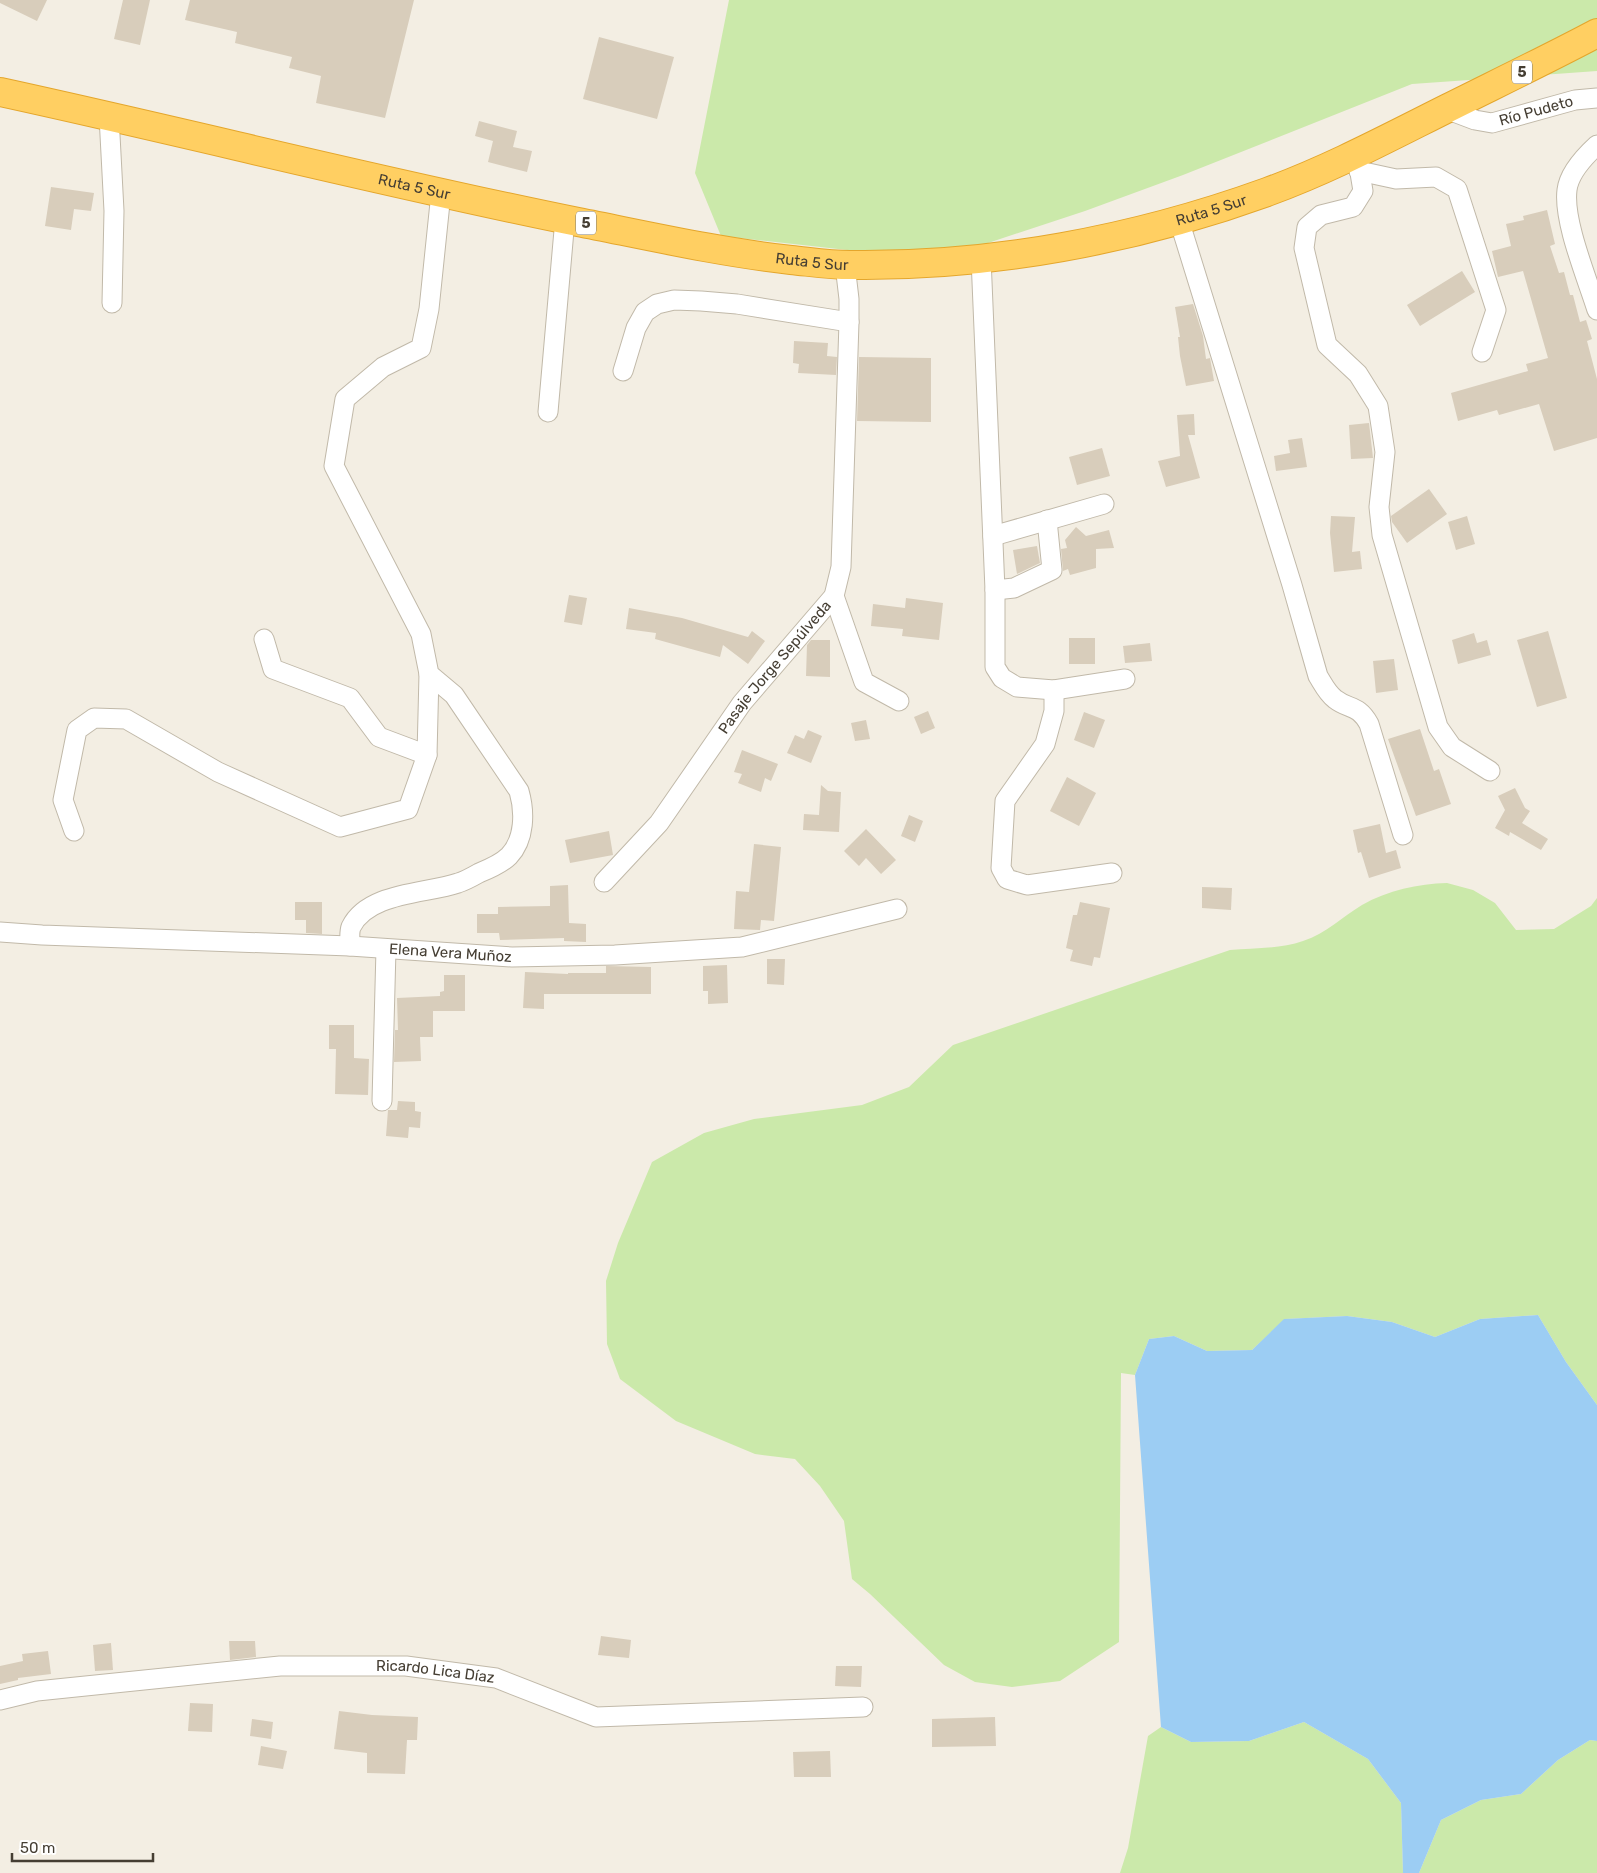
<svg xmlns="http://www.w3.org/2000/svg" width="1597" height="1873" viewBox="0 0 1597 1873" font-family="Rubik,sans-serif">
	<style>
		.green { fill: #cbe9aa }
		.water { fill: #9ccdf3 }
		.building { fill: #d8cdbb }
		.lines { fill: none; stroke-linecap: round; stroke-linejoin: round }
		.minor-casing { stroke: #c1b9a9; stroke-width: 21 }
		.highway-casing { stroke: #e4a62c; stroke-width: 30 }
		.minor { stroke: #fff; stroke-width: 19 }
		.highway { stroke: #ffcf62; stroke-width: 28 }
		.labels { text-anchor: middle; stroke-width: 4.5; stroke-linejoin: round; paint-order: stroke }
		.shield { fill: #fff; stroke: #7d7870; stroke-width: 1 }
		.shield-label { font-size: 14px; font-weight: bold; fill: #453e33 }
		.street-label { font-size: 15px; fill: #453e33; stroke: #fff }
	</style>
	<rect width="100%" height="100%" fill="#f3eee3"/>
	<g class="green">
		<path d="M 729,0 L 1597,0 L 1597,71 L 1412,84 L 1183,175 L 1085,211 L 985,244 L 883,254 L 721,236 L 695,173 Z"/>
		<path d="M 1447,883 L 1473,890 L 1495,903 L 1516,930 L 1554,929 L 1591,906 L 1597,898 L 1597,1405 L 1566,1362 L 1538,1315 L 1480,1319 L 1435,1337 L 1392,1322 L 1347,1316 L 1285,1319 L 1252,1350 L 1207,1351 L 1174,1336 L 1149,1339 L 1135,1375 L 1121,1373 L 1119,1642 L 1060,1681 L 1012,1687 L 975,1682 L 944,1665 L 870,1594 L 852,1579 L 844,1521 L 820,1486 L 795,1459 L 755,1454 L 676,1421 L 620,1379 L 607,1344 L 606,1281 L 618,1243 L 652,1162 L 704,1133 L 754,1119 L 862,1105 L 909,1087 L 953,1045 L 1230,950 C 1254,948 1280,949 1303,941 C 1327,933 1342,917 1362,905 C 1388,890 1418,884 1447,883 Z"/>
		<path d="M 1304,1722 L 1368,1759 L 1401,1803 L 1403,1873 L 1120,1873 L 1128,1848 L 1148,1736 L 1161,1727 L 1191,1742 L 1249,1741 Z"/>
		<path d="M 1590,1740 L 1597,1741 L 1597,1873 L 1419,1873 L 1441,1820 L 1481,1800 L 1521,1794 L 1558,1760 Z"/>
	</g>
	<path class="water" d="M 1538,1315 L 1566,1362 L 1597,1405 L 1597,1741 L 1590,1740 L 1558,1760 L 1521,1794 L 1481,1800 L 1441,1820 L 1419,1873 L 1403,1873 L 1401,1803 L 1368,1759 L 1304,1722 L 1249,1741 L 1191,1742 L 1161,1727 L 1135,1375 L 1149,1339 L 1174,1336 L 1207,1351 L 1252,1350 L 1284,1319 L 1347,1316 L 1392,1322 L 1435,1337 L 1480,1319 Z"/>
	<g class="building">
		<path d="M 0,0 L 47,0 L 37,21 L 0,3 Z"/>
		<path d="M 123,0 L 150,0 L 140,45 L 114,39 Z"/>
		<path d="M 190,0 L 414,0 L 385,118 L 316,103 L 321,76 L 289,68 L 292,57 L 235,43 L 237,32 L 185,20 Z"/>
		<path d="M 599,37 L 674,57 L 657,119 L 583,99 Z"/>
		<path d="M 479,121 L 517,131 L 513,147 L 532,151 L 527,172 L 488,162 L 493,141 L 475,136 Z"/>
		<path d="M 51,187 L 94,193 L 91,211 L 74,209 L 71,230 L 45,226 Z"/>
		<path d="M 1547,210 L 1555,244 L 1550,246 L 1559,273 L 1564,272 L 1570,295 L 1573,295 L 1580,322 L 1586,320 L 1592,339 L 1587,341 L 1597,379 L 1597,438 L 1554,451 L 1539,404 L 1499,415 L 1497,410 L 1458,421 L 1451,393 L 1528,371 L 1526,364 L 1548,358 L 1523,271 L 1498,277 L 1492,251 L 1511,246 L 1506,224 L 1524,220 L 1523,216 Z"/>
		<path d="M 1462,271 L 1475,292 L 1420,326 L 1407,305 Z"/>
		<path d="M 1193,304 L 1203,336 L 1206,359 L 1210,358 L 1214,381 L 1186,386 L 1180,356 L 1178,337 L 1180,337 L 1175,307 Z"/>
		<path d="M 794,341 L 828,343 L 827,356 L 837,357 L 836,375 L 798,373 L 799,364 L 793,363 Z"/>
		<path d="M 859,357 L 931,358 L 931,422 L 857,421 Z"/>
		<path d="M 1194,414 L 1195,435 L 1188,435 L 1200,478 L 1166,487 L 1158,461 L 1180,456 L 1177,415 Z"/>
		<path d="M 1369,423 L 1373,458 L 1351,459 L 1349,425 Z"/>
		<path d="M 1302,438 L 1307,467 L 1276,471 L 1274,456 L 1290,453 L 1288,440 Z"/>
		<path d="M 1102,448 L 1110,476 L 1077,485 L 1069,457 Z"/>
		<path d="M 1429,489 L 1447,514 L 1407,543 L 1392,522 L 1391,516 Z"/>
		<path d="M 1331,516 L 1355,517 L 1352,552 L 1360,551 L 1362,569 L 1334,572 L 1330,533 Z"/>
		<path d="M 1467,516 L 1475,544 L 1456,550 L 1448,522 Z"/>
		<path d="M 1076,527 L 1086,536 L 1109,530 L 1114,548 L 1096,549 L 1096,568 L 1070,575 L 1068,569 L 1063,571 L 1061,549 L 1067,548 L 1065,540 Z"/>
		<path d="M 1037,546 L 1040,563 L 1017,574 L 1013,550 Z"/>
		<path d="M 569,595 L 587,598 L 582,625 L 564,622 Z"/>
		<path d="M 906,598 L 943,603 L 939,640 L 902,636 L 903,629 L 871,626 L 873,604 L 905,608 Z"/>
		<path d="M 629,608 L 682,618 L 748,637 L 752,631 L 765,641 L 748,664 L 723,645 L 720,657 L 655,639 L 656,633 L 626,629 Z"/>
		<path d="M 1548,631 L 1567,698 L 1537,707 L 1517,640 Z"/>
		<path d="M 1474,633 L 1477,643 L 1487,640 L 1491,655 L 1458,664 L 1452,640 Z"/>
		<rect x="1069" y="638" width="26" height="26"/>
		<path d="M 811,640 L 830,640 L 830,677 L 806,676 L 807,645 Z"/>
		<path d="M 1150,643 L 1152,661 L 1125,663 L 1123,646 Z"/>
		<path d="M 1394,659 L 1398,690 L 1376,693 L 1373,661 Z"/>
		<path d="M 928,711 L 935,728 L 921,734 L 914,717 Z"/>
		<path d="M 1084,712 L 1105,720 L 1094,748 L 1074,740 Z"/>
		<path d="M 866,720 L 870,739 L 855,741 L 851,723 Z"/>
		<path d="M 1420,729 L 1434,771 L 1439,769 L 1451,804 L 1416,816 L 1388,739 Z"/>
		<path d="M 808,730 L 822,736 L 811,763 L 787,753 L 795,735 L 804,739 Z"/>
		<path d="M 742,750 L 778,764 L 771,781 L 765,778 L 761,792 L 738,783 L 742,774 L 734,772 Z"/>
		<path d="M 1067,777 L 1096,793 L 1079,826 L 1050,811 Z"/>
		<path d="M 821,785 L 828,791 L 841,792 L 839,832 L 803,830 L 804,814 L 819,815 Z"/>
		<path d="M 1515,788 L 1525,808 L 1530,811 L 1522,823 L 1548,839 L 1541,850 L 1510,832 L 1509,836 L 1495,828 L 1505,810 L 1498,796 Z"/>
		<path d="M 909,815 L 923,821 L 915,842 L 901,836 Z"/>
		<path d="M 1380,824 L 1386,853 L 1396,850 L 1401,868 L 1369,878 L 1361,852 L 1358,853 L 1353,830 Z"/>
		<path d="M 866,829 L 896,860 L 881,874 L 866,858 L 859,866 L 844,851 Z"/>
		<path d="M 609,831 L 613,855 L 570,863 L 565,840 Z"/>
		<path d="M 754,844 L 781,847 L 774,921 L 761,920 L 760,930 L 734,929 L 736,891 L 749,892 Z"/>
		<path d="M 568,885 L 569,923 L 586,924 L 586,942 L 564,941 L 564,938 L 500,940 L 499,933 L 477,933 L 477,914 L 498,914 L 498,907 L 550,906 L 550,886 Z"/>
		<path d="M 1202,887 L 1232,888 L 1231,910 L 1202,908 Z"/>
		<path d="M 295,902 L 322,902 L 322,934 L 306,933 L 306,920 L 295,920 Z"/>
		<path d="M 1080,902 L 1110,908 L 1100,958 L 1094,957 L 1092,966 L 1070,961 L 1073,950 L 1066,948 L 1073,915 L 1077,915 Z"/>
		<path d="M 767,959 L 785,959 L 784,985 L 767,984 Z"/>
		<path d="M 727,965 L 728,1003 L 708,1004 L 708,991 L 703,991 L 703,966 Z"/>
		<path d="M 606,966 L 651,967 L 651,994 L 544,994 L 544,1009 L 523,1008 L 525,972 L 568,974 L 568,973 L 606,973 Z"/>
		<path d="M 444,975 L 465,975 L 465,1011 L 433,1011 L 433,1037 L 420,1037 L 421,1061 L 394,1062 L 395,1030 L 398,1030 L 397,998 L 440,996 L 440,992 L 444,991 Z"/>
		<path d="M 329,1025 L 354,1025 L 354,1058 L 369,1059 L 368,1095 L 335,1094 L 336,1049 L 329,1049 Z"/>
		<path d="M 398,1101 L 415,1102 L 415,1111 L 421,1112 L 420,1128 L 409,1127 L 408,1138 L 386,1136 L 388,1110 L 397,1110 Z"/>
		<path d="M 601,1636 L 631,1640 L 629,1658 L 598,1655 Z"/>
		<path d="M 229,1641 L 255,1641 L 256,1657 L 230,1660 Z"/>
		<path d="M 111,1643 L 113,1670 L 95,1671 L 93,1645 Z"/>
		<path d="M 48,1651 L 51,1674 L 18,1678 L 18,1680 L 0,1684 L 0,1666 L 23,1661 L 22,1654 Z"/>
		<path d="M 836,1666 L 862,1666 L 861,1687 L 835,1686 Z"/>
		<path d="M 190,1703 L 213,1704 L 212,1732 L 188,1731 Z"/>
		<path d="M 339,1711 L 372,1715 L 418,1717 L 417,1740 L 407,1740 L 405,1774 L 367,1773 L 367,1753 L 334,1749 Z"/>
		<path d="M 995,1717 L 996,1746 L 932,1747 L 932,1719 Z"/>
		<path d="M 252,1719 L 273,1722 L 271,1739 L 250,1736 Z"/>
		<path d="M 261,1746 L 287,1751 L 283,1769 L 258,1765 Z"/>
		<path d="M 830,1751 L 831,1777 L 794,1777 L 793,1752 Z"/>
	</g>
	<g class="lines">
		<defs>
			<g id="minor">
				<path id="s1" d="M 1446,109 L 1475,120 L 1492,123 L 1575,100 L 1597,98"/>
				<path d="M 109,116 L 114,211 L 112,303"/>
				<path d="M 1597,145 C 1585,156 1569,173 1567,190 C 1563,221 1587,278 1597,310"/>
				<path d="M 1357,155 L 1363,191 L 1353,207 L 1321,215 L 1307,227 L 1304,248 L 1327,345 L 1358,374 L 1378,406 L 1385,452 L 1379,507 L 1382,535 L 1438,727 L 1452,747 L 1490,771"/>
				<path d="M 1359,171 L 1396,179 L 1436,177 L 1457,189 L 1496,310 L 1482,352"/>
				<path d="M 1179,220 L 1292,585 L 1318,676 C 1323,684 1327,693 1335,699 C 1349,710 1358,704 1369,724 L 1403,835"/>
				<path d="M 981,258 L 995,590 L 995,667 L 1002,678 L 1017,687 L 1054,690 L 1125,679"/>
				<path d="M 623,371 L 636,328 L 645,312 L 657,304 L 674,300 L 701,301 L 737,304 L 849,322"/>
				<path d="M 548,412 L 565,219"/>
				<path d="M 993,536 L 1104,504"/>
				<path d="M 995,590 L 1014,588 L 1052,570 L 1047,520"/>
				<path d="M 834,596 L 864,682 L 899,701"/>
				<path d="M 264,639 L 273,669 L 350,698 L 379,737 L 427,755"/>
				<path d="M 1054,690 L 1054,711 L 1045,744 L 1005,801 L 1001,868 L 1007,879 L 1027,885 L 1112,873"/>
				<path d="M 74,831 L 63,800 L 77,730 L 94,718 L 126,719 L 218,772 L 340,827 L 408,809 L 427,755 L 429,674"/>
				<path id="s2" d="M 604,882 L 659,823 L 742,703 L 834,596 L 841,567 L 849,322 L 849,299 L 845,265"/>
				<path id="s3" d="M 0,932 L 42,935 L 350,946 L 512,957 L 615,955 L 742,947 L 897,909"/>
				<path d="M 350,946 C 350,940 349,932 351,927 C 368,892 426,894 458,883 C 465,881 472,877 479,873 C 489,869 501,864 509,856 C 525,839 525,812 519,791 L 454,695 L 429,674 L 421,634 L 334,466 L 345,399 L 383,367 L 421,348 L 429,309 L 441,193"/>
				<path d="M 382,1101 L 386,949"/>
				<path id="s4" d="M 0,1700 L 37,1691 L 280,1666 L 406,1666 L 496,1678 L 596,1717 L 863,1707"/>
			</g>
			<g id="highway">
				<path id="s5" d="M 0,92 C 193,134 384,183 578,222 C 649,236 719,252 791,260 C 811,262 830,265 850,265 C 991,267 1134,240 1267,192 C 1330,169 1388,138 1448,108 C 1498,83 1548,59 1597,33"/>
			</g>
		</defs>
		<use href="#minor" class="minor-casing"/>
		<use href="#highway" class="highway-casing"/>
		<use href="#minor" class="minor"/>
		<use href="#highway" class="highway"/>
	</g>
	<g class="labels">
		<g class="shield">
			<rect x="1512" y="60.5" width="20" height="23" rx="4"/>
			<rect x="576" y="211.5" width="20" height="23" rx="4"/>
		</g>
		<g class="shield-label">
			<text x="1522" y="77">5</text>
			<text x="586" y="228">5</text>
		</g>
		<g class="street-label">
			<text dy="5" stroke="none"><textPath href="#s1" startOffset="94">Río Pudeto</textPath></text>
			<text dy="5" stroke="none"><textPath href="#s5" startOffset="425">Ruta 5 Sur</textPath></text>
			<text dy="5" stroke="none"><textPath href="#s5" startOffset="1235">Ruta 5 Sur</textPath></text>
			<text dy="5" stroke="none"><textPath href="#s5" startOffset="830">Ruta 5 Sur</textPath></text>
			<text dy="5" stroke="none"><textPath href="#s2" startOffset="275">Pasaje Jorge Sepúlveda</textPath></text>
			<text dy="5" stroke="none"><textPath href="#s3" startOffset="451">Elena Vera Muñoz</textPath></text>
			<text dy="5" stroke="none"><textPath href="#s4" startOffset="438">Ricardo Lica Díaz</textPath></text>
		</g>
	</g>
	<path d="M12 1853v8h141v-8" fill="none" stroke="#453e33" stroke-width="2.5"/>
	<text x="20" y="1853" font-size="15" fill="#453e33" stroke="#ffffff" stroke-width="4" paint-order="stroke">50 m</text>
</svg>
